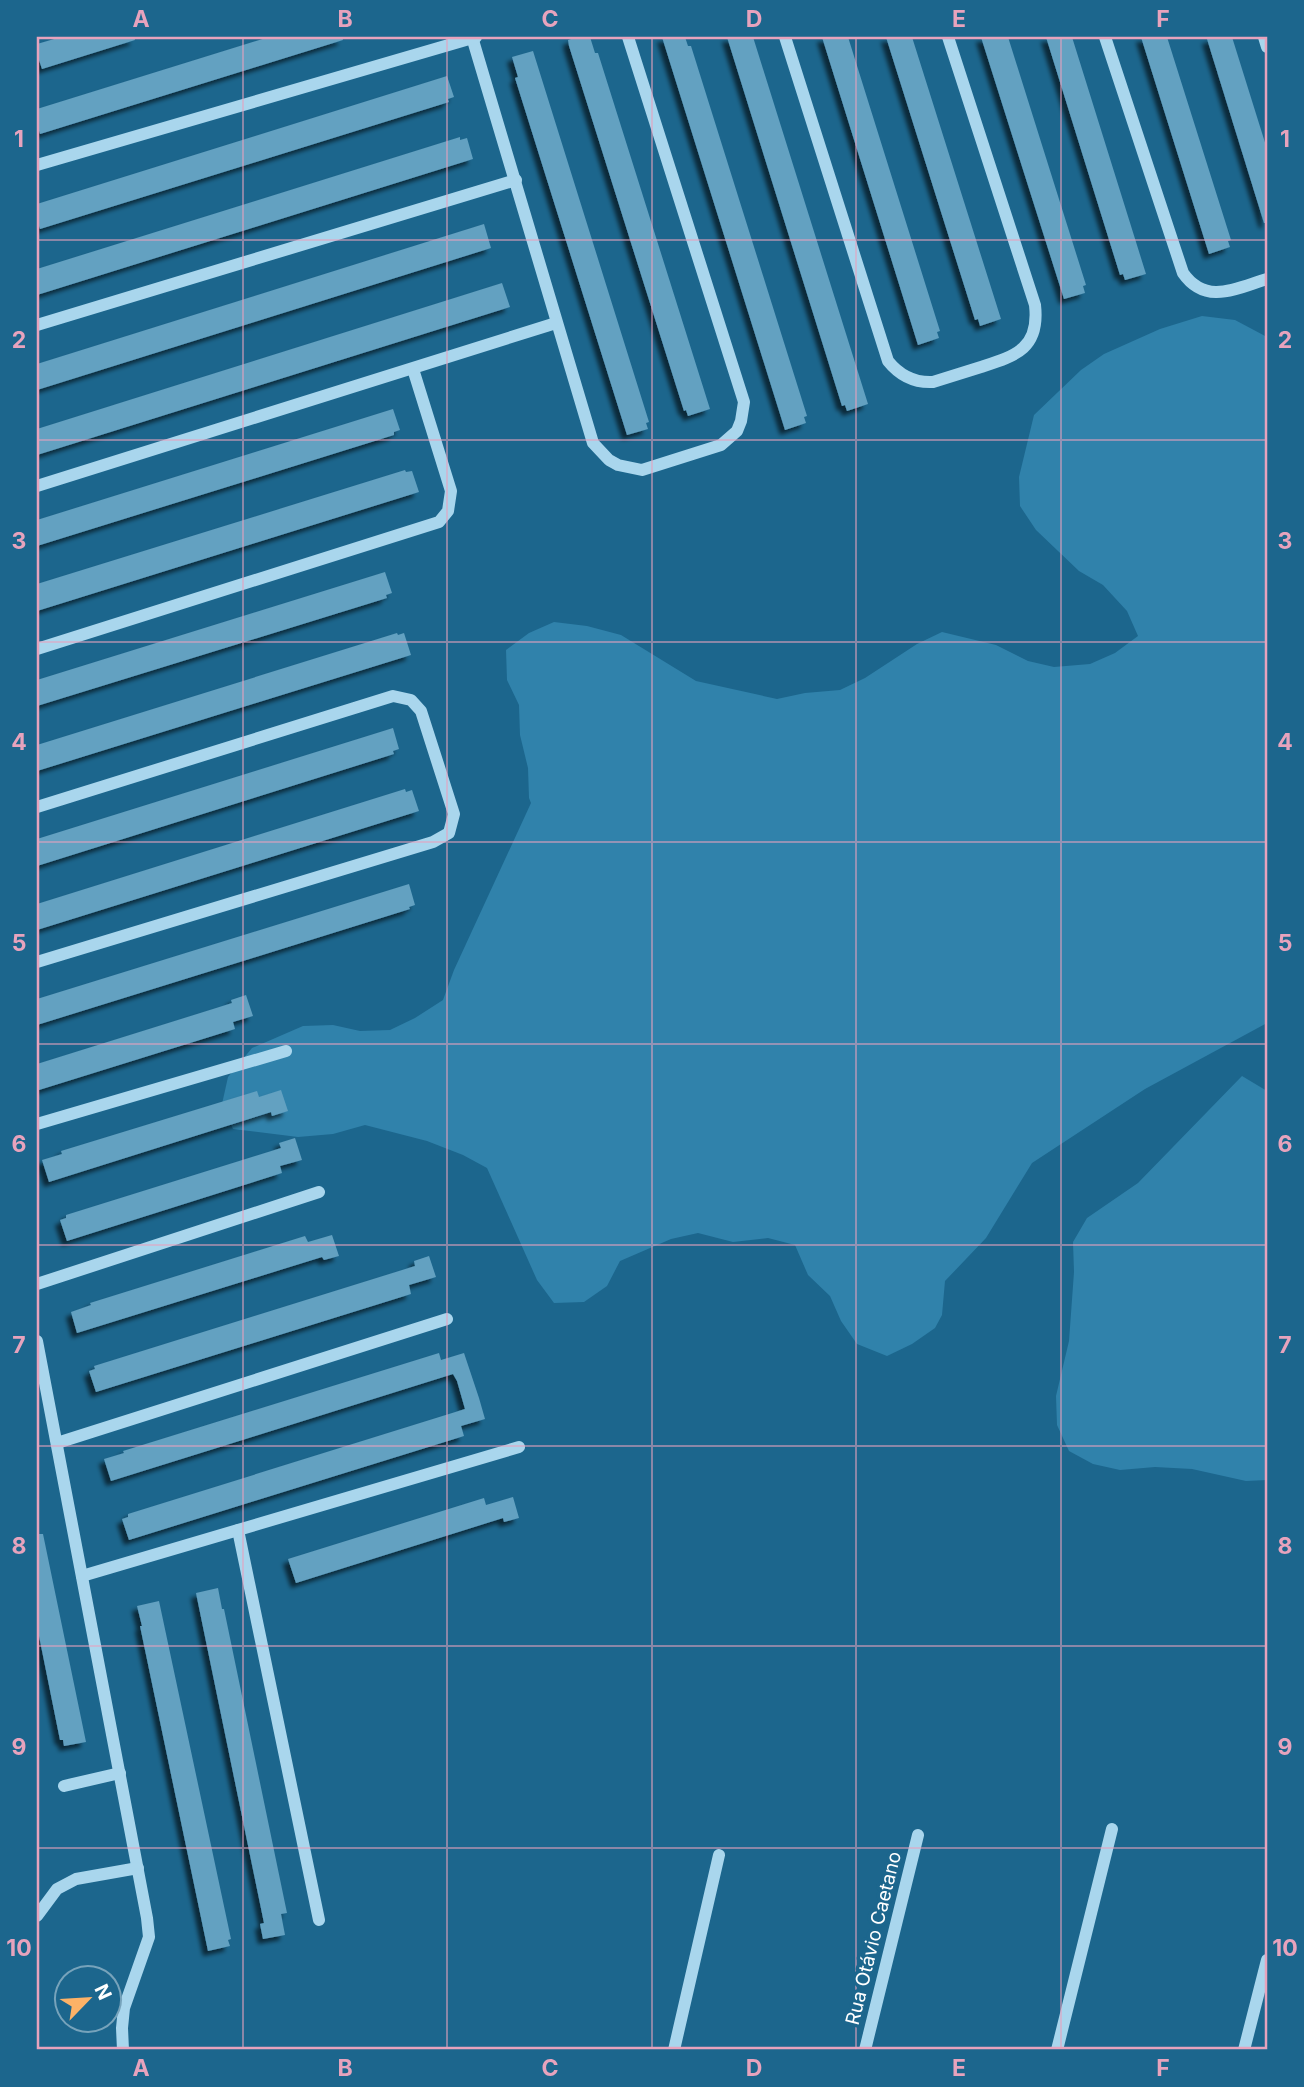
<svg xmlns="http://www.w3.org/2000/svg" width="1304" height="2087" viewBox="0 0 1304 2087" font-family="Inter,sans-serif">
	<style>
		.green { fill: #3082ab }
		.building { fill: #63a1c1; filter: url(#shadow) }
		.lines { fill: none; stroke-linecap: round; stroke-linejoin: round }
		.minor { stroke: #a9d6ed; stroke-width: 12 }
		.grid { fill: none; stroke: #e7a3bd; stroke-width: 2; stroke-opacity: 0.55 }
		.labels { text-anchor: middle; stroke-width: 7; stroke-linejoin: round; paint-order: stroke }
		.street-label { font-size: 19px; fill: #fff; stroke: #1c668d }
		.neatline { fill: none; stroke: #e7a3bd; stroke-width: 2.5 }
		.grid-label { font-size: 23px; text-anchor: middle; font-weight: bold; fill: #e7a3bd }
	</style>
	<defs>
		<filter id="shadow"><feDropShadow dx="-5" dy="5" stdDeviation="2" flood-color="#0009"/></filter>
	</defs>
	<rect width="100%" height="100%" fill="#1c668d"/>
	<g class="green">
		<path d="M 1202,316 L 1235,320 L 1267,337 L 1267,1023 L 1145,1089 L 1032,1163 L 986,1238 L 945,1281 L 942,1315 L 935,1328 L 912,1344 L 887,1356 L 857,1344 L 841,1321 L 830,1296 L 808,1275 L 795,1245 L 768,1238 L 733,1242 L 698,1233 L 671,1239 L 620,1261 L 607,1286 L 584,1302 L 554,1303 L 537,1280 L 487,1168 L 463,1155 L 427,1141 L 365,1125 L 333,1134 L 298,1137 L 233,1129 L 222,1104 L 228,1077 L 252,1048 L 303,1026 L 333,1025 L 360,1031 L 390,1030 L 415,1018 L 443,1000 L 454,970 L 531,803 L 529,798 L 528,768 L 520,735 L 519,705 L 507,680 L 506,650 L 529,633 L 554,622 L 587,626 L 621,635 L 696,681 L 777,699 L 805,693 L 840,690 L 865,678 L 917,644 L 942,632 L 996,645 L 1028,661 L 1054,667 L 1090,664 L 1115,653 L 1138,636 L 1127,611 L 1103,585 L 1079,571 L 1036,530 L 1020,506 L 1019,477 L 1034,415 L 1081,370 L 1104,354 L 1160,329 Z"/>
		<path d="M 1242,1076 L 1267,1091 L 1267,1480 L 1246,1481 L 1192,1469 L 1155,1467 L 1120,1470 L 1093,1464 L 1069,1451 L 1057,1425 L 1056,1396 L 1069,1341 L 1074,1272 L 1073,1242 L 1087,1218 L 1138,1183 Z"/>
	</g>
	<g class="building">
		<path d="M 61,37 L 134,37 L 135,40 L 42,69 L 37,54 L 37,44 Z"/>
		<path d="M 269,37 L 342,37 L 343,40 L 40,134 L 37,124 L 37,109 Z"/>
		<path d="M 577,37 L 590,37 L 595,53 L 598,53 L 710,409 L 688,416 L 686,410 L 684,411 L 569,46 L 568,40 Z"/>
		<path d="M 662,37 L 685,37 L 688,46 L 691,46 L 807,416 L 804,417 L 806,423 L 785,430 Z"/>
		<path d="M 727,37 L 753,37 L 868,404 L 847,411 L 845,405 L 842,406 Z"/>
		<path d="M 822,37 L 848,37 L 940,331 L 937,332 L 939,338 L 918,345 Z"/>
		<path d="M 886,37 L 912,37 L 1001,319 L 980,326 L 978,319 L 975,320 Z"/>
		<path d="M 981,37 L 1008,37 L 1086,285 L 1083,286 L 1085,293 L 1064,299 Z"/>
		<path d="M 1046,37 L 1072,37 L 1146,274 L 1125,280 L 1123,274 L 1120,275 Z"/>
		<path d="M 1141,37 L 1167,37 L 1231,240 L 1228,241 L 1230,247 L 1209,254 Z"/>
		<path d="M 1215,37 L 1232,37 L 1267,149 L 1267,223 L 1264,223 L 1207,39 Z"/>
		<path d="M 533,51 L 649,422 L 646,423 L 648,429 L 627,435 L 515,78 L 518,77 L 512,57 Z"/>
		<path d="M 447,76 L 454,97 L 448,99 L 449,102 L 40,229 L 37,220 L 37,204 Z"/>
		<path d="M 460,137 L 460,140 L 467,138 L 473,159 L 37,295 L 37,269 Z"/>
		<path d="M 484,224 L 491,248 L 37,390 L 37,364 Z"/>
		<path d="M 502,283 L 510,307 L 37,455 L 37,429 Z"/>
		<path d="M 393,409 L 400,430 L 394,432 L 394,435 L 37,546 L 37,520 Z"/>
		<path d="M 405,470 L 406,472 L 412,471 L 419,492 L 37,611 L 37,584 Z"/>
		<path d="M 385,572 L 392,593 L 386,595 L 387,598 L 37,706 L 37,680 Z"/>
		<path d="M 397,633 L 398,635 L 404,633 L 411,655 L 37,771 L 37,745 Z"/>
		<path d="M 393,728 L 399,749 L 393,751 L 394,754 L 37,866 L 37,839 Z"/>
		<path d="M 405,789 L 406,792 L 412,790 L 419,811 L 37,930 L 37,904 Z"/>
		<path d="M 409,884 L 415,905 L 409,907 L 410,909 L 37,1025 L 37,999 Z"/>
		<path d="M 246,995 L 253,1016 L 233,1022 L 235,1029 L 39,1090 L 37,1082 L 37,1064 L 213,1009 L 232,1003 L 231,1000 Z"/>
		<path d="M 281,1090 L 288,1111 L 272,1116 L 271,1112 L 49,1182 L 42,1160 L 62,1154 L 61,1151 L 257,1091 L 259,1097 Z"/>
		<path d="M 295,1138 L 302,1160 L 280,1166 L 282,1173 L 67,1241 L 60,1220 L 66,1218 L 66,1215 L 281,1148 L 279,1143 Z"/>
		<path d="M 332,1235 L 339,1256 L 324,1260 L 322,1257 L 77,1333 L 71,1312 L 91,1305 L 90,1303 L 305,1236 L 308,1242 Z"/>
		<path d="M 429,1256 L 436,1277 L 409,1285 L 411,1294 L 96,1392 L 89,1371 L 95,1369 L 94,1366 L 415,1266 L 414,1261 Z"/>
		<path d="M 439,1353 L 441,1360 L 464,1353 L 479,1398 L 485,1419 L 461,1426 L 464,1436 L 129,1540 L 122,1519 L 128,1517 L 128,1514 L 465,1409 L 457,1381 L 453,1374 L 111,1481 L 104,1459 L 124,1453 L 123,1451 Z"/>
		<path d="M 513,1497 L 519,1518 L 504,1522 L 503,1518 L 296,1583 L 288,1559 L 484,1498 L 486,1505 Z"/>
		<path d="M 37,1534 L 43,1534 L 86,1742 L 64,1746 L 63,1740 L 60,1740 L 37,1626 Z"/>
		<path d="M 218,1588 L 222,1609 L 224,1609 L 287,1913 L 281,1914 L 285,1935 L 263,1939 L 260,1924 L 264,1923 L 196,1593 Z"/>
		<path d="M 159,1601 L 231,1939 L 228,1940 L 230,1946 L 208,1951 L 140,1626 L 142,1626 L 137,1606 Z"/>
	</g>
	<g class="lines">
		<g class="minor">
			<path d="M 472,37 L 593,443 L 609,460 L 618,465 L 642,470 L 721,445 L 737,431 L 741,421 L 744,402 L 628,37"/>
			<path d="M 785,37 L 888,361 C 900,376 914,383 933,382 C 949,377 965,372 981,367 C 1015,356 1040,349 1035,305 L 948,37"/>
			<path d="M 1105,37 L 1183,273 C 1206,306 1237,288 1267,279"/>
			<path d="M 1264,37 L 1267,47"/>
			<path d="M 37,165 L 476,37"/>
			<path d="M 37,325 L 516,180"/>
			<path d="M 37,486 L 556,323"/>
			<path d="M 37,649 L 439,522 L 448,511 L 451,491 L 413,369"/>
			<path d="M 37,807 L 393,696 L 411,700 L 421,711 L 454,814 L 449,833 L 433,842 L 37,962"/>
			<path d="M 37,1124 L 286,1051"/>
			<path d="M 37,1284 L 319,1192"/>
			<path d="M 37,1341 L 147,1918 L 149,1937 L 124,2008 L 122,2028 L 123,2050"/>
			<path d="M 57,1443 L 447,1319"/>
			<path d="M 238,1530 L 319,1920"/>
			<path d="M 82,1576 L 519,1447"/>
			<path d="M 64,1786 L 120,1773"/>
			<path d="M 37,1916 L 57,1889 L 76,1879 L 138,1868"/>
			<path d="M 674,2050 L 719,1855"/>
			<path d="M 865,2050 L 918,1835"/>
			<path d="M 1057,2050 L 1112,1829"/>
			<path d="M 1244,2050 L 1267,1960"/>
		</g>
	</g>
	<path class="grid" d="M 243,37 L 243,2050M 447,37 L 447,2050M 652,37 L 652,2050M 856,37 L 856,2050M 1061,37 L 1061,2050M 37,240 L 1267,240M 37,440 L 1267,440M 37,642 L 1267,642M 37,842 L 1267,842M 37,1044 L 1267,1044M 37,1245 L 1267,1245M 37,1446 L 1267,1446M 37,1646 L 1267,1646M 37,1848 L 1267,1848"/>
	<g class="labels">
		<g class="street-label">
			<text transform="translate(873 1938) rotate(-76)" y="7">Rua Otávio Caetano</text>
		</g>
	</g>
	<rect width="1304" height="2087" fill="none" stroke="#1c668d" stroke-width="77"/>
	<g transform="translate(88 1999) rotate(65)"><circle r="33" fill="#1c668d" stroke="#77a3bb" stroke-width="2"/>
	<path d="M0-5L12 26L0 18L-12 26Z" fill="#fdb267"/>
	<text y="-10" font-size="19" font-weight="bold" text-anchor="middle" fill="#ffffff">N</text>
	</g>
	<rect x="38" y="38" width="1228" height="2010" class="neatline"/>
	<g class="grid-label">
		<text x="141" y="27">A</text>
		<text x="345" y="27">B</text>
		<text x="550" y="27">C</text>
		<text x="754" y="27">D</text>
		<text x="959" y="27">E</text>
		<text x="1163" y="27">F</text>
		<text x="19" y="147">1</text>
		<text x="1285" y="147">1</text>
		<text x="19" y="348">2</text>
		<text x="1285" y="348">2</text>
		<text x="19" y="549">3</text>
		<text x="1285" y="549">3</text>
		<text x="19" y="750">4</text>
		<text x="1285" y="750">4</text>
		<text x="19" y="951">5</text>
		<text x="1285" y="951">5</text>
		<text x="19" y="1152">6</text>
		<text x="1285" y="1152">6</text>
		<text x="19" y="1353">7</text>
		<text x="1285" y="1353">7</text>
		<text x="19" y="1554">8</text>
		<text x="1285" y="1554">8</text>
		<text x="19" y="1755">9</text>
		<text x="1285" y="1755">9</text>
		<text x="19" y="1956">10</text>
		<text x="1285" y="1956">10</text>
		<text x="141" y="2076">A</text>
		<text x="345" y="2076">B</text>
		<text x="550" y="2076">C</text>
		<text x="754" y="2076">D</text>
		<text x="959" y="2076">E</text>
		<text x="1163" y="2076">F</text>
	</g>
</svg>
